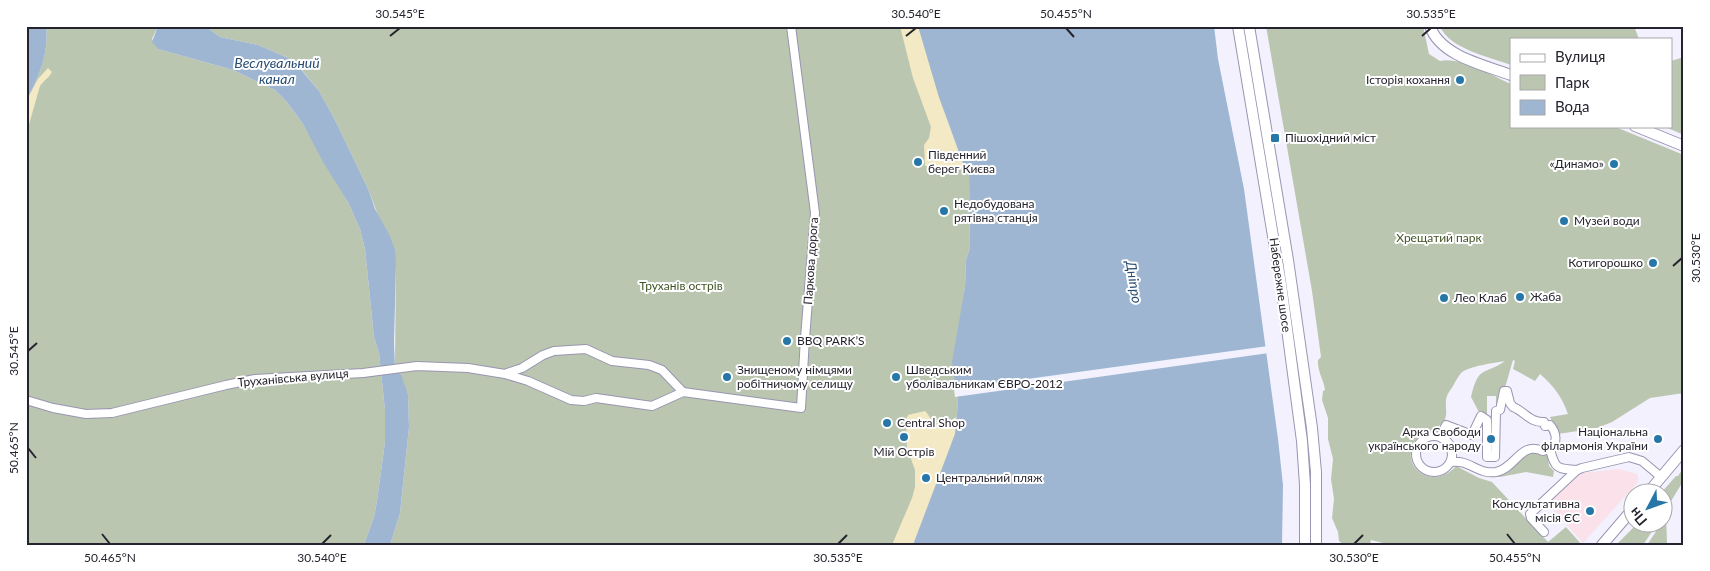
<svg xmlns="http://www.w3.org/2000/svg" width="1710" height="571" viewBox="0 0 1710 571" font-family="Lato,sans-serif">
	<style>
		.commercial { fill: #fbe1e9 }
		.green { fill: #bbc6b0 }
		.sand { fill: #f3e9c4 }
		.water { fill: #9eb6d1 }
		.pier { fill: #f2f1fd }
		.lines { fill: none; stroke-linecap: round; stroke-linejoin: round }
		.minor-casing { stroke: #9895b1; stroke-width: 10 }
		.major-casing { stroke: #9895b1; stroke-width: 12 }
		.minor { stroke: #fff; stroke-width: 8 }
		.major { stroke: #fff; stroke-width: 10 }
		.ticks { fill: none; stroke: #25242e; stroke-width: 2 }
		.poi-dot { fill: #2677a8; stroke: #fff; stroke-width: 2 }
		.labels { text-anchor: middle; stroke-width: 4; stroke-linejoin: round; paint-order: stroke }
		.poi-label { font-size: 12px; fill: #25242e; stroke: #fff; text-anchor: start }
		.park-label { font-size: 12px; fill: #3f5525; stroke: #fff }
		.street-label { font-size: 12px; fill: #25242e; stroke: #fff }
		.water-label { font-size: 14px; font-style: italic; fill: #284c72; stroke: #fff }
		.neatline { fill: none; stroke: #25242e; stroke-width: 2 }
		.ticks-label { font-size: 12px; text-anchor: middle; fill: #25242e }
	</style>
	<rect width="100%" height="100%" fill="#f2f1fd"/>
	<path class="commercial" d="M 1619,469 L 1637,474 L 1638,477 L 1638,482 L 1583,543 L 1549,505 L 1557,494 L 1581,473 Z"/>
	<g class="green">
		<path d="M 46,26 L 158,26 L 152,39 L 158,49 L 233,70 L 275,90 L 286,101 L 303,124 L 348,202 L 360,229 L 365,249 L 374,337 L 379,353 L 385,410 L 385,442 L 377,501 L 374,517 L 364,545 L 26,545 L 26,101 C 39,77 49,54 46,26 Z"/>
		<path d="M 205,26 L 918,26 L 948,124 L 965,169 L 969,176 L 970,248 L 966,260 L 965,287 L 961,318 L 955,383 L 958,403 L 955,434 L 913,545 L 390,545 L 400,513 L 409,427 L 408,394 L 395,365 L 396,264 L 369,191 L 335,120 L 319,91 L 306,75 L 293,60 L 258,45 L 220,37 Z"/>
		<path d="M 1266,26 L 1423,26 L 1429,54 L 1440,61 C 1459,56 1493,76 1511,84 L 1511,126 L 1613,126 L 1684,155 L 1684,393 L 1650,398 L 1612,422 L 1597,428 L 1558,434 L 1550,417 L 1568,414 C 1562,397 1554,386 1540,374 L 1535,381 L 1513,369 L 1515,361 L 1513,360 L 1504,391 L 1496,411 L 1496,396 L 1487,396 L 1487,420 L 1481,416 L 1471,397 C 1479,364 1484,376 1505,361 C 1494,363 1469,366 1461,373 C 1458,377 1455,382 1453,386 C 1451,389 1448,393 1447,396 C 1444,403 1448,412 1445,419 C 1437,434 1418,428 1412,447 C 1404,472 1436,489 1456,466 L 1479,478 L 1492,482 L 1548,542 L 1566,527 L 1582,545 L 1391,545 L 1371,540 L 1370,545 L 1344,545 L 1339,541 L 1338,532 L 1332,518 L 1334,499 L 1331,479 L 1333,459 L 1328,439 L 1328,418 L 1322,400 L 1323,391 L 1325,390 C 1324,380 1317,371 1318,360 L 1321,357 L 1312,291 Z"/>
		<path d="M 1440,26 L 1634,26 L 1639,39 L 1511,39 L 1511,65 C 1490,57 1449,49 1440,26 Z"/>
		<path d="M 1684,57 L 1684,135 L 1663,126 L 1671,126 L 1671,61 Z"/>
		<path d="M 1525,450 L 1546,453 L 1548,458 L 1549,466 L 1554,471 L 1553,477 L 1526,472 L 1500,477 L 1488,475 Z"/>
		<path d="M 1684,467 L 1684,480 L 1663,514 L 1662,494 L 1661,493 L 1676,476 L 1678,476 Z"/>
		<path d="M 1666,514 L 1667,543 L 1684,543 L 1684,545 L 1647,545 L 1661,524 L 1662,524 Z"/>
		<path d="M 1636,524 L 1657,524 L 1643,545 L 1616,545 L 1632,529 Z"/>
	</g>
	<g class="sand">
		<path d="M 900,26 L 918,26 L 939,97 L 965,169 L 925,166 L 924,145 L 929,138 L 931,127 L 913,78 Z"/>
		<path d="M 48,68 L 52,72 C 49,78 44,80 40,86 L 26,135 L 26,101 L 38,79 Z"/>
		<path d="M 925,411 C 931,417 932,424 941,429 L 956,417 L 955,434 L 913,545 L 892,545 L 912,498 L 915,487 L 915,470 L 907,448 L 906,419 L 908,415 Z"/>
	</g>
	<g class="water">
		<path d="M 26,26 L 46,26 C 49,54 39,77 26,101 Z"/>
		<path d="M 158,26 L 205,26 L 220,37 L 258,45 L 293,60 L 319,91 L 335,120 L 369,191 L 375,209 L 390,236 L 395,250 L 396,264 L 394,343 L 395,367 L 401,375 L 408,394 L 409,427 L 400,513 L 390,545 L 364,545 L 374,517 L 377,501 L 385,442 L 385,410 L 379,353 L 374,337 L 365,249 L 360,229 L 348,202 L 323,162 L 303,124 L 286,101 L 275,90 L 233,70 L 158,49 L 152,42 Z"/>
		<path d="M 918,26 L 1214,26 L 1218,59 L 1244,189 L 1278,439 L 1283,485 L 1282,545 L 913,545 L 955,434 L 958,403 L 952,362 L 965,287 L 966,260 L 970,248 L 969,176 L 965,169 L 939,97 Z"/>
	</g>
	<path class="pier" d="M 1268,346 L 1269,353 L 955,397 L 954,389 Z"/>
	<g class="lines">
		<defs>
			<g id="minor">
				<path d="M 507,373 L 522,368 L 543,355 L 554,351 L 586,349 L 612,361 L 649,365 L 662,370 L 683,392"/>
				<path d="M 1504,391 L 1507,391 L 1510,403 L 1513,407 C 1524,411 1530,423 1544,422 L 1545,426 L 1550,425 C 1556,432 1557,438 1554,446 L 1543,451 C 1520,441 1516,468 1496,472 C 1478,475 1469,459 1451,462 C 1454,451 1451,442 1440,437 L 1446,425 L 1472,435 L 1481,416 L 1487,420 L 1487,457 L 1495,457 L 1496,411 L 1500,410 Z"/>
				<path d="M 26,400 L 53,408 L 86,414 L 112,413 L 226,385 L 255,379 L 363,373 L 417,366 L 468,368 L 505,374 L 528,381 L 571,400 L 584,401 L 596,398 L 652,406 L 683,392 L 801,408 L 805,338 L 815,213 L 791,26"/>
				<circle cx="1434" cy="454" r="18"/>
				<path d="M 1550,449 C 1555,469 1557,469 1577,470"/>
				<path d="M 1544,532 L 1531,518 L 1530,514 L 1577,470 L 1582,468 L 1629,457 L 1642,461 L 1661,477"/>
			</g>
			<g id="major">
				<path d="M 1238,26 L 1281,284 L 1302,441 L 1305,485 L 1305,545"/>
				<path d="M 1249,26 L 1288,260 L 1312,428 L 1316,472 L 1316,545"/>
				<path d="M 1430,26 C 1440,56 1484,65 1511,75"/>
				<path d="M 1635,126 L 1684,146"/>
				<path d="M 1647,494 L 1684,450"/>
				<path d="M 1602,545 L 1632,510"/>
			</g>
		</defs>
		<use href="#minor" class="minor-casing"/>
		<use href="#major" class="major-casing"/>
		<use href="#minor" class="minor"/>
		<use href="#major" class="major"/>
	</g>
	<path class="ticks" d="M 1066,28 L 1074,37M 390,36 L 400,28M 906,36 L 916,28M 1422,36 L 1431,28M 1673,266 L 1682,258M 28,351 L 37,343M 28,448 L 36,458M 102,534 L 110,544M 1507,534 L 1515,544M 322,544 L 331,535M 838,544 L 847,535M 1354,544 L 1363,535"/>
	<g class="poi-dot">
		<circle cx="1460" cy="80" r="5"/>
		<rect x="1270" y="133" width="10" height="10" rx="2.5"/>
		<circle cx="918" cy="162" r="5"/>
		<circle cx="1614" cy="164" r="5"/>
		<circle cx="944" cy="211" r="5"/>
		<circle cx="1564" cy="221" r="5"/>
		<circle cx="1653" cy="263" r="5"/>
		<circle cx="1520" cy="297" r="5"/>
		<circle cx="1444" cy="298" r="5"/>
		<circle cx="787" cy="341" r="5"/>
		<circle cx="727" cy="377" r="5"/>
		<circle cx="896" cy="377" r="5"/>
		<circle cx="887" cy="423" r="5"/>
		<circle cx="904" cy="437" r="5"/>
		<circle cx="1491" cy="439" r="5"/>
		<circle cx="1658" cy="439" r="5"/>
		<circle cx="926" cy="478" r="5"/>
		<circle cx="1590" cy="511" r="5"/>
	</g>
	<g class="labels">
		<g class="poi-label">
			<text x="1450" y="84" text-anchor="end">Історія кохання</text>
			<text x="1285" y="142">Пішохідний міст</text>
			<text x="928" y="159">Південний<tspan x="928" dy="14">берег Києва</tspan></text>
			<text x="1604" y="168" text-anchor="end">«Динамо»</text>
			<text x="954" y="208">Недобудована<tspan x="954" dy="14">рятівна станція</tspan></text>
			<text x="1574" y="225">Музей води</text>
			<text x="1643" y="267" text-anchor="end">Котигорошко</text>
			<text x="1530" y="301">Жаба</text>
			<text x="1454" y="302">Лео Клаб</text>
			<text x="797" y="345">BBQ PARK’S</text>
			<text x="737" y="374">Знищеному німцями<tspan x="737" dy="14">робітничому селищу</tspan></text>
			<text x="906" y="374">Шведським<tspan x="906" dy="14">уболівальникам ЄВРО-2012</tspan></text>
			<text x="897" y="427">Central Shop</text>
			<text x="1481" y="436" text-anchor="end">Арка Свободи<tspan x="1481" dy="14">українського народу</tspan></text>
			<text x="1648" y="436" text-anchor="end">Національна<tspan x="1648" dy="14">філармонія України</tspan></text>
			<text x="904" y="456" text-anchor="middle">Мій Острів</text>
			<text x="936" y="482">Центральний пляж</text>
			<text x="1580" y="508" text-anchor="end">Консультативна<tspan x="1580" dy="14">місія ЄС</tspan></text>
		</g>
		<g class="park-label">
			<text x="1439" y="242">Хрещатий парк</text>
			<text x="681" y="290">Труханів острів</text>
		</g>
		<g class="street-label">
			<text transform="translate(811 261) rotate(-86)" y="4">Паркова дорога</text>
			<text transform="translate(1280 285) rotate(82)" y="4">Набережне шосе</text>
			<text transform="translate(293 378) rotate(-5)" y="4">Труханівська вулиця</text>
		</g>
		<g class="water-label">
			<text x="277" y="68">Веслувальний<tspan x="277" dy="16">канал</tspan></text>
			<text transform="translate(1134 282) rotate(81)" y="5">Дніпро</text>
		</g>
	</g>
	<rect width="1710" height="571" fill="none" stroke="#ffffff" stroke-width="55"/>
	<rect x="1510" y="38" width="162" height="90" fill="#ffffff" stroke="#a8a7ab"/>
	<rect x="1520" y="54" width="25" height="8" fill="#ffffff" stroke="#a8a7ab"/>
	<text x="1555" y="62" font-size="15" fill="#25242e">Вулиця</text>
	<rect x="1520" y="75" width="25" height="15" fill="#bbc6b0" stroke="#a8a7ab"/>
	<text x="1555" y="88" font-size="15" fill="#25242e">Парк</text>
	<rect x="1520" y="100" width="25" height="15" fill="#9eb6d1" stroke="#a8a7ab"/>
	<text x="1555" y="112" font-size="15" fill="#25242e">Вода</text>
	<g transform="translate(1648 508) rotate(229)"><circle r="24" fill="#ffffff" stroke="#a8a7ab"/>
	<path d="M0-4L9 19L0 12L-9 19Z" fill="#2677a8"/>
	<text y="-8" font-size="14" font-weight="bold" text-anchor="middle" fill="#25242e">Пн</text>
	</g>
	<rect x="28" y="28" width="1654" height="516" class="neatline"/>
	<g class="ticks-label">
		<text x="400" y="18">30.545°E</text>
		<text x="916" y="18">30.540°E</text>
		<text x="1066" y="18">50.455°N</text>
		<text x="1431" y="18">30.535°E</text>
		<text transform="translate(1696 258) rotate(-90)" y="4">30.530°E</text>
		<text transform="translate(14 351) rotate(-90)" y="4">30.545°E</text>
		<text transform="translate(14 448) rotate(-90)" y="4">50.465°N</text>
		<text x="110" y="562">50.465°N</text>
		<text x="322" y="562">30.540°E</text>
		<text x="838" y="562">30.535°E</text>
		<text x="1354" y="562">30.530°E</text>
		<text x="1515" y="562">50.455°N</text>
	</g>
</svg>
